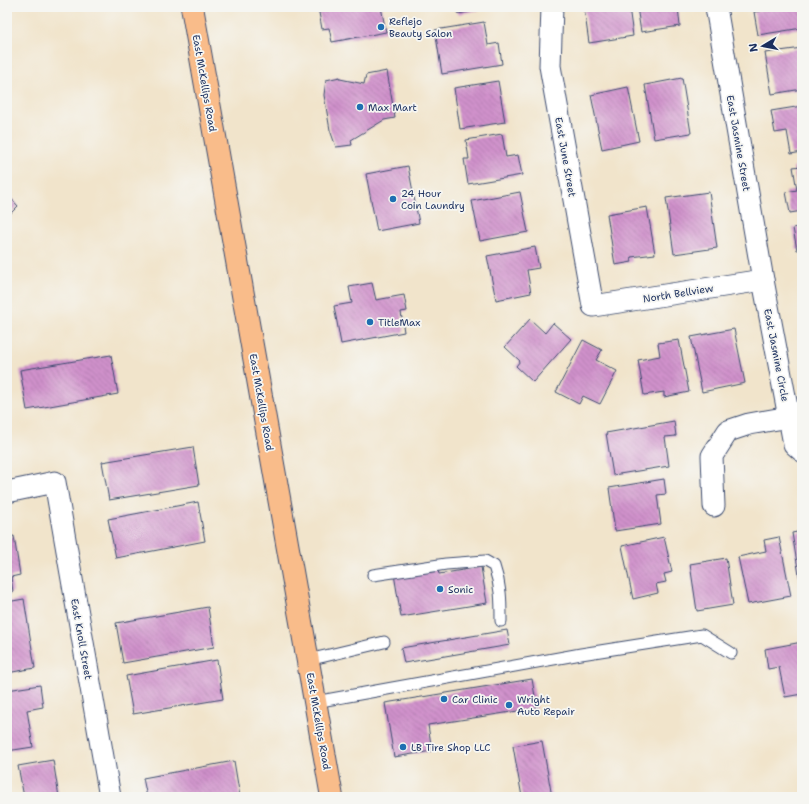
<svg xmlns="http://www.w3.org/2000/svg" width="809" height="804" viewBox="0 0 809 804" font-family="'Shantell Sans',sans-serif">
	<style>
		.building { fill: url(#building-back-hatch) }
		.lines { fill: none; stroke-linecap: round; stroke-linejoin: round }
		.lane-casing { stroke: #3b4a6e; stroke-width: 13 }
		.street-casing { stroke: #3b4a6e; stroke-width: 23 }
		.primary-casing { stroke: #3b4a6e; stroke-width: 24 }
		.lane { stroke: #fff; stroke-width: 11 }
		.street { stroke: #fff; stroke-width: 21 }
		.primary { stroke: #f9bc8a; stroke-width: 22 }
		.poi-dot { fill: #1f6fb2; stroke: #f6f6f2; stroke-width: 1.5 }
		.labels { text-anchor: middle; stroke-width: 3.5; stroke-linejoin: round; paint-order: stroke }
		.poi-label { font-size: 10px; fill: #1b2f5e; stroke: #f6f6f2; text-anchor: start }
		.street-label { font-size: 10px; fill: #1b2f5e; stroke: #f6f6f2 }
	</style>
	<defs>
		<pattern id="building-back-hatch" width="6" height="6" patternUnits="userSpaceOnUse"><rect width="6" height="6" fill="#d091cb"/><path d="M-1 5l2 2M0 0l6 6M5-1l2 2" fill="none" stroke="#a877a8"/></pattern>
	</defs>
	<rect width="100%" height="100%" fill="#f6f6f2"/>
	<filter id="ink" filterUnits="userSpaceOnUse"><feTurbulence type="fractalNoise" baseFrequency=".025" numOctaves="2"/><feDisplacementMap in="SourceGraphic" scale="8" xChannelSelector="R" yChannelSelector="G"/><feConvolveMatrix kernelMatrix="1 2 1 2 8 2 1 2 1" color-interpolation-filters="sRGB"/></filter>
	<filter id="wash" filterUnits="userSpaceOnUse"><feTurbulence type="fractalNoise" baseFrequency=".012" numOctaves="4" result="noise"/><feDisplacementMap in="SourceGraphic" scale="16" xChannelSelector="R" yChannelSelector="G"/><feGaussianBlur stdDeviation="0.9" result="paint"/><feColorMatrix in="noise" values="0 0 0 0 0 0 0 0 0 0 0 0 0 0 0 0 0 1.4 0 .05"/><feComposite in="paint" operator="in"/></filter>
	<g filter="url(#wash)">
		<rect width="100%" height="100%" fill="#f1e4cb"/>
		<g id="blocks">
			<g class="building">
				<path d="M 318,7 L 381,7 L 386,32 L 332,42 L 329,28 L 322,29 Z"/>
				<path d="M 457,7 L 490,7 L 490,8 L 458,14 Z"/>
				<path d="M 584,7 L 629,7 L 633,36 L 589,43 Z"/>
				<path d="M 637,7 L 678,7 L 680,26 L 641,32 Z"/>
				<path d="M 765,7 L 802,7 L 802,28 L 758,35 L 754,12 L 765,10 Z"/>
				<path d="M 484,22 L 488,45 L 499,43 L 502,64 L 442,74 L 435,30 Z"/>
				<path d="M 802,48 L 802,89 L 772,94 L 765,53 Z"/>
				<path d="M 387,71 L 395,118 L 384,120 L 351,140 L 352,145 L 336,147 L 330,130 L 324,95 L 326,80 L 340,77 L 340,79 L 364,84 L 366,75 Z"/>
				<path d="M 682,78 L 691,133 L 654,139 L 645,85 Z"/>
				<path d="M 498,81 L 505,122 L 460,129 L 454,88 Z"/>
				<path d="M 628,87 L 639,141 L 602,149 L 591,95 Z"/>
				<path d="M 802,106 L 802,152 L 791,154 L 787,131 L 775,133 L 771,111 Z"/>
				<path d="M 502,134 L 506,157 L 518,155 L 522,175 L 468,184 L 464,159 L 469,159 L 466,140 Z"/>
				<path d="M 408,166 L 419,223 L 377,231 L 366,174 Z"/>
				<path d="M 802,166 L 802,211 L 790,213 L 786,192 L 797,190 L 793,167 Z"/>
				<path d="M 520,192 L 528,232 L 480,241 L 472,201 Z"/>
				<path d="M 709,192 L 717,248 L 674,254 L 666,198 Z"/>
				<path d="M 7,194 L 18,206 L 7,217 Z"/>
				<path d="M 647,207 L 655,254 L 631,257 L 632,262 L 615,265 L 607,214 Z"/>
				<path d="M 802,226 L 802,249 L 797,250 L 793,228 Z"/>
				<path d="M 535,247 L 539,268 L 527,270 L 531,293 L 496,300 L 487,256 Z"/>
				<path d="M 372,283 L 376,300 L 404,295 L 407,311 L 401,312 L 404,332 L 341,344 L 334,306 L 352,303 L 349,287 Z"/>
				<path d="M 530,319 L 545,333 L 553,323 L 571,339 L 533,382 L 516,366 L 520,361 L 505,347 Z"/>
				<path d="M 734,329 L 745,383 L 702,392 L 691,337 Z"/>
				<path d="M 583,340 L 602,350 L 596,360 L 617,371 L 600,404 L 583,396 L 579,404 L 556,392 Z"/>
				<path d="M 679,340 L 689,392 L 664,397 L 664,392 L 644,395 L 638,360 L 660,356 L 658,343 Z"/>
				<path d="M 111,355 L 118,394 L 27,410 L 20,370 Z"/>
				<path d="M 674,421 L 676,436 L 665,437 L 669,466 L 613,475 L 606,433 Z"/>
				<path d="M 193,447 L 199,485 L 109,500 L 102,462 Z"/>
				<path d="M 664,479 L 666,494 L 657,495 L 661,524 L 615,531 L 609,488 Z"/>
				<path d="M 198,502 L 205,541 L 116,558 L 108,519 Z"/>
				<path d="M 802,531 L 802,580 L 800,581 L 792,533 Z"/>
				<path d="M 14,536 L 20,575 L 11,577 L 13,592 L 7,593 L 7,537 Z"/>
				<path d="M 664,537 L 672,572 L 664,574 L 666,582 L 656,584 L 658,593 L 633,599 L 622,546 Z"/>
				<path d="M 779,537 L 791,596 L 748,604 L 738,557 L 766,551 L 764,540 Z"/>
				<path d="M 726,558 L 733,605 L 697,611 L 690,564 Z"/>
				<path d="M 481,567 L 487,603 L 401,617 L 394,574 L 437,568 L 439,574 Z"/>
				<path d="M 24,599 L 35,668 L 7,673 L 7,602 Z"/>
				<path d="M 208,607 L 214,647 L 123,663 L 116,623 Z"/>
				<path d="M 507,630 L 510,645 L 404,663 L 401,648 Z"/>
				<path d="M 802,642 L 802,694 L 785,697 L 779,667 L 768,669 L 765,649 Z"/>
				<path d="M 217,660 L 223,699 L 133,714 L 126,676 Z"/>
				<path d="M 532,679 L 537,708 L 428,725 L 432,751 L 394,757 L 385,703 Z"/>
				<path d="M 40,685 L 43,707 L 27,710 L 33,747 L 7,751 L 7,690 Z"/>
				<path d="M 542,741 L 552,797 L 522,797 L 513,746 Z"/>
				<path d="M 53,760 L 59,797 L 24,797 L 18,766 Z"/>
				<path d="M 234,761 L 240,797 L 147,797 L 143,778 Z"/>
			</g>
		</g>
	</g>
	<g filter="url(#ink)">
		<use href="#blocks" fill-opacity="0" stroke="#3b4a6e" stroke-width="1"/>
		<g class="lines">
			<defs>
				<g id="lane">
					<path d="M 373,575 L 446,564 L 485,561 L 494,566 C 501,586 501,600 501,621"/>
					<path d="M 308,660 L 384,642"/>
					<path d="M 315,702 L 581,654 L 702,635 L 731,653"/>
				</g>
				<g id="street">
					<path d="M 552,7 L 550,66 L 593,306 L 763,280"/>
					<path d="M 716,7 L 763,280 L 794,444 L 802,451"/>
					<path d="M 7,492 L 55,482 L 110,797"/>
					<path d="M 714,506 L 712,456 L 728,431 L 749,424 L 789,417"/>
				</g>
				<path id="primary" d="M 192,7 L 332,797"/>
			</defs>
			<use href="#lane" class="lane-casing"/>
			<use href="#street" class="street-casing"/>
			<use href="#primary" class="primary-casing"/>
			<use href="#lane" class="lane"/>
			<use href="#street" class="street"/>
			<use href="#primary" class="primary"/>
		</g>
	</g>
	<g class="poi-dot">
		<circle cx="381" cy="27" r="4"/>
		<circle cx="360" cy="107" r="4"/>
		<circle cx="393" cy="199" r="4"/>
		<circle cx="370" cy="322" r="4"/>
		<circle cx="440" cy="589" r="4"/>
		<circle cx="444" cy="699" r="4"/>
		<circle cx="509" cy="705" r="4"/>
		<circle cx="403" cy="747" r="4"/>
	</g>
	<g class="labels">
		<g class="poi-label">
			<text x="389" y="25">Reflejo<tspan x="389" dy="12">Beauty Salon</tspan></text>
			<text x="368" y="111">Max Mart</text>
			<text x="401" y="197">24 Hour<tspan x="401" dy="12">Coin Laundry</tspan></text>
			<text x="378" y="326">TitleMax</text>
			<text x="448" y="593">Sonic</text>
			<text x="452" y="703">Car Clinic</text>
			<text x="517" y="703">Wright<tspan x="517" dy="12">Auto Repair</tspan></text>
			<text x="411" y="751">LB Tire Shop LLC</text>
		</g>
		<g class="street-label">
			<text transform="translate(205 83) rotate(80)" y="4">East McKellips Road</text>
			<text transform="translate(739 143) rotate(80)" y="4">East Jasmine Street</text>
			<text transform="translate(566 157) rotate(80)" y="4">East June Street</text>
			<text transform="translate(678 293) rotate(-9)" y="4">North Bellview</text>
			<text transform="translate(777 355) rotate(79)" y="4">East Jasmine Circle</text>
			<text transform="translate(262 402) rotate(80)" y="4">East McKellips Road</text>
			<text transform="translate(82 639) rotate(80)" y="4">East Knoll Street</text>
			<text transform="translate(319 721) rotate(80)" y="4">East McKellips Road</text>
		</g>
	</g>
	<rect width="809" height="804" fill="none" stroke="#f6f6f2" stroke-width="24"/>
	<g transform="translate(763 46) rotate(260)" stroke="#f6f6f2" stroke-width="3" paint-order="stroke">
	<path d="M0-3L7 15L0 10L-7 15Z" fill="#1b2f5e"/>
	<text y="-6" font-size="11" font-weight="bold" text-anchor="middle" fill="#1b2f5e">N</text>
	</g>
</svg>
